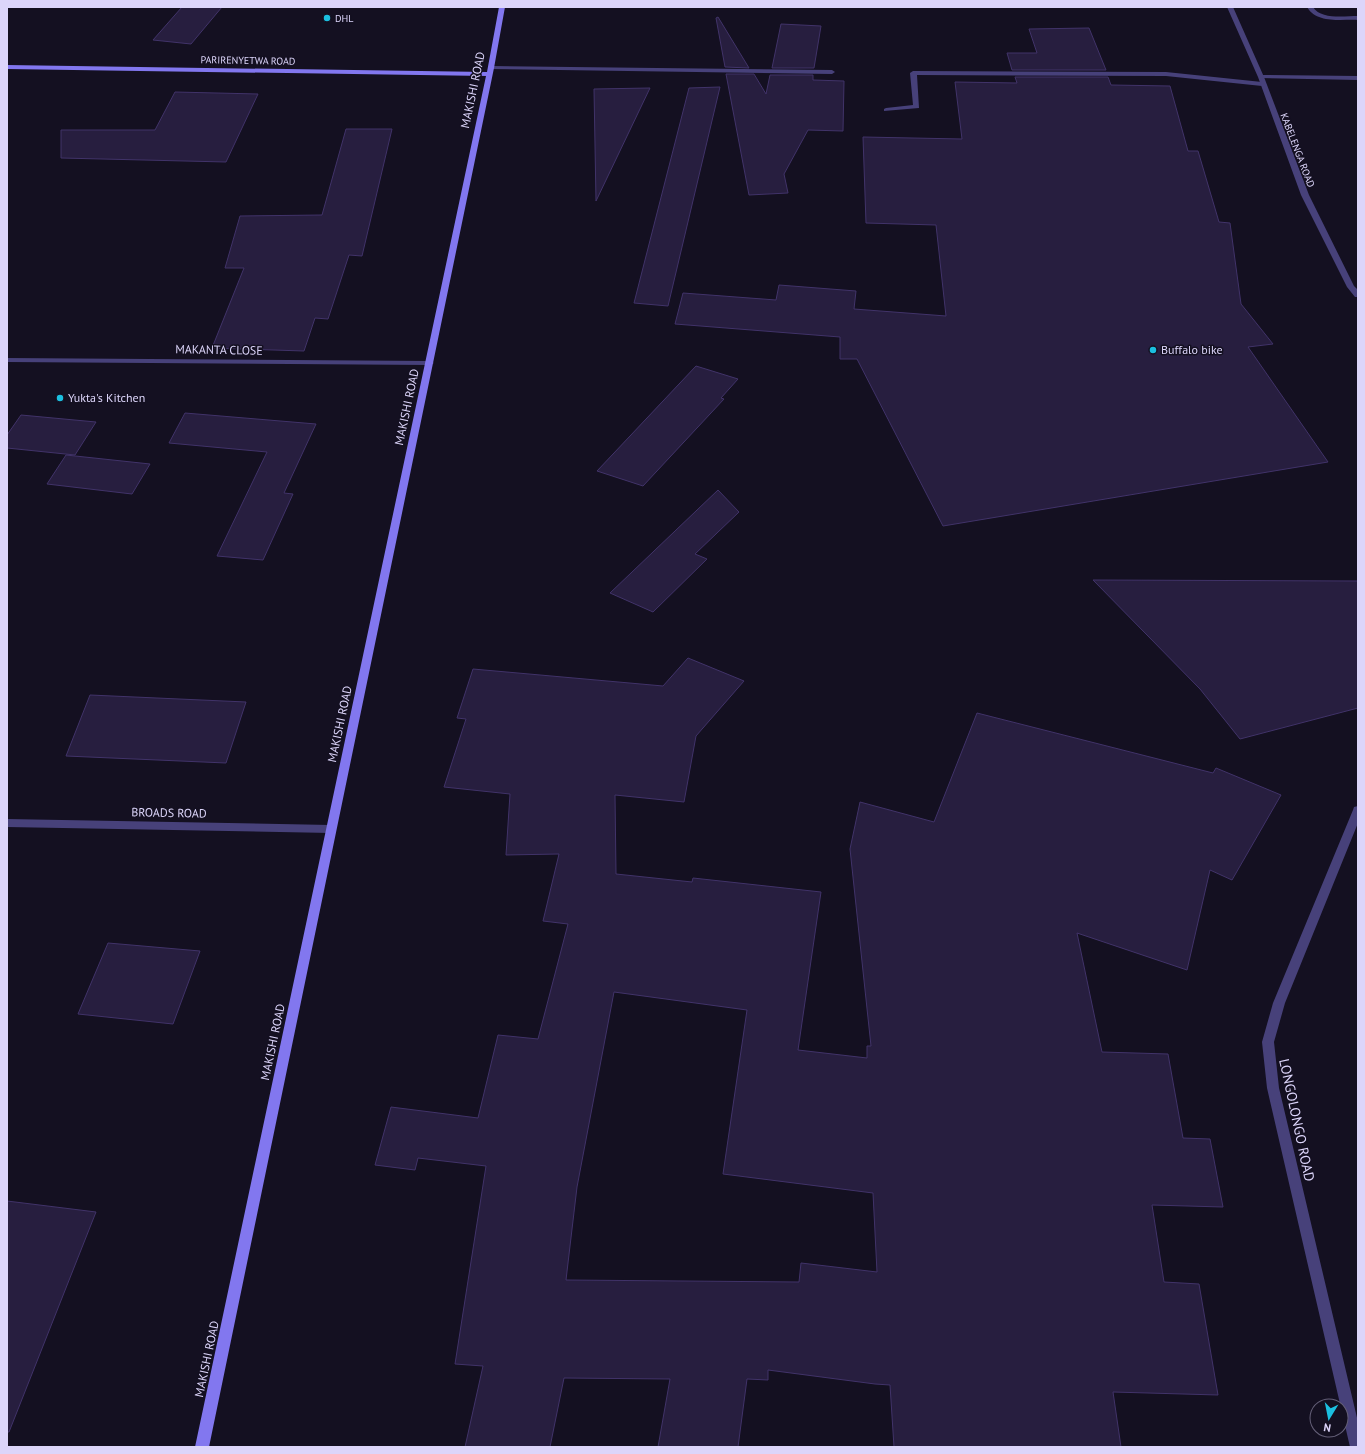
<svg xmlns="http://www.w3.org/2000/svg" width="1365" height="1454" viewBox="0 0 1365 1454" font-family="'PT Sans',sans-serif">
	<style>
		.building { fill: #271e3f; stroke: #413369; fill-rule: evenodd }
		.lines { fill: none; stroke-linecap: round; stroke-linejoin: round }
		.lane { fill: #47417a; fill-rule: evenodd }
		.street { fill: #47417a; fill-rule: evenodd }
		.secondary { fill: #8277ef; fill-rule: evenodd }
		.poi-dot { fill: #1bbfe0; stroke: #141021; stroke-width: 1.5 }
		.labels { text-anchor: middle; stroke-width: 3; stroke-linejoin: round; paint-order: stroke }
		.far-poi-label { font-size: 10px; fill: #dcd5fa; stroke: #141021; text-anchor: start }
		.far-street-label { font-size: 10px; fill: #dcd5fa; stroke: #141021 }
		.street-label { font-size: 12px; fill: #dcd5fa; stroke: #141021 }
		.poi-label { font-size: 12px; fill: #dcd5fa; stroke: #141021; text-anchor: start }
		.near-street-label { font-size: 14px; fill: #dcd5fa; stroke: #141021 }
	</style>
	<rect width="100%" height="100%" fill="#141021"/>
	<g class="building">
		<path d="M 182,7 L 222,7 L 191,44 L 153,40 Z"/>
		<path d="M 718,17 L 749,68 L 725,67 L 716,18 Z"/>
		<path d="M 781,24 L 821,26 L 814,68 L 772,68 Z"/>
		<path d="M 1089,28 L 1106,70 L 1012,70 L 1007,53 L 1037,53 L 1029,29 Z"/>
		<path d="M 726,74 L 754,74 L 766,94 L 770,75 L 813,75 L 813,80 L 844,81 L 843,131 L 808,130 L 784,174 L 788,193 L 749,195 Z"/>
		<path d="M 1015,77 L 1108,77 L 1111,85 L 1170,86 L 1188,151 L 1198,151 L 1219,222 L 1230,223 L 1241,304 L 1273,344 L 1248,347 L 1328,462 L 943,526 L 857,359 L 840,359 L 840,337 L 675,324 L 683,293 L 776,300 L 779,285 L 856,291 L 854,309 L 946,316 L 936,225 L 866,223 L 863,137 L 962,139 L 955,82 L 1017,83 Z"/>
		<path d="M 720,87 L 668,306 L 634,303 L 689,88 Z"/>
		<path d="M 650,88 L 596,201 L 594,89 Z"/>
		<path d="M 175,92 L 258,94 L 226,162 L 61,158 L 61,130 L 155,130 Z"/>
		<path d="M 346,129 L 392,129 L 362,256 L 349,255 L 328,319 L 315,318 L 304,351 L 212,348 L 244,268 L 225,268 L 240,216 L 322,215 Z"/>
		<path d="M 696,366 L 738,379 L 721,398 L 724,399 L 643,486 L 597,471 Z"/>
		<path d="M 185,413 L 316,424 L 284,493 L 293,494 L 263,560 L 217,556 L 267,452 L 169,443 Z"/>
		<path d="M 21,415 L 96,422 L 75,455 L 7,448 L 7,435 Z"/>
		<path d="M 66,455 L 150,464 L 132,494 L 47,484 Z"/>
		<path d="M 718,490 L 739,512 L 695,554 L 707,559 L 653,612 L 610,593 Z"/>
		<path d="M 1093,580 L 1358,581 L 1358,708 L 1240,739 L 1200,689 Z"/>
		<path d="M 688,658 L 744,681 L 696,736 L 684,802 L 615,795 L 616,874 L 692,882 L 693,878 L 821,892 L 798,1050 L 867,1058 L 867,1046 L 871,1046 L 850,849 L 860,802 L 934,822 L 977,713 L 1213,773 L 1216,768 L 1281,795 L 1232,880 L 1210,870 L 1187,970 L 1077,933 L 1102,1052 L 1168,1054 L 1183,1138 L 1210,1139 L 1223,1207 L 1152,1205 L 1164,1282 L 1199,1284 L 1218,1395 L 1113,1392 L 1121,1447 L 894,1447 L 890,1385 L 875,1384 L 768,1370 L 768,1380 L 747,1379 L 738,1447 L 658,1447 L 670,1379 L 564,1378 L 550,1447 L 465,1447 L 483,1366 L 455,1364 L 486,1166 L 418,1158 L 415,1170 L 375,1165 L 391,1107 L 478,1118 L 498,1035 L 538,1039 L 568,924 L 543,921 L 559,854 L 506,855 L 510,794 L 444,787 L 466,719 L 457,718 L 473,669 L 663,686 ZM 614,992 L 747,1010 L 723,1174 L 873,1193 L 877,1272 L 801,1263 L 799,1282 L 566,1280 L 577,1187 Z"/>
		<path d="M 90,695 L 246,702 L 226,763 L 66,756 Z"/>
		<path d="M 108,943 L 200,951 L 173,1024 L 78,1014 Z"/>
		<path d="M 7,1201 L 96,1212 L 9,1432 L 7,1432 Z"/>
	</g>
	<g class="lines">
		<g class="lane">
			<path d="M 1307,7 L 1313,7 C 1321,20 1345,16 1358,16 L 1358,20 C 1341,19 1317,24 1307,7 Z"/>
			<path d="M 491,66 L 832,70 L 835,72 L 832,74 L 489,69 L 488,68 Z"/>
			<path d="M 913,71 L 1166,72 L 1262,82 L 1265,84 L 1262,86 L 1166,76 L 917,75 L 919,108 L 884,111 L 884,109 L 886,108 L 913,105 L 910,73 Z"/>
			<path d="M 1261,75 L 1358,76 L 1358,80 L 1259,78 L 1259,76 Z"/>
		</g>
		<g class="street">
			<path d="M 1227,7 L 1233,7 L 1264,77 L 1309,195 L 1354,286 L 1358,290 L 1358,297 L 1355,297 L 1347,287 L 1301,195 L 1258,77 Z"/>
			<path d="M 7,358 L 430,361 L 434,363 L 430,365 L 7,362 Z"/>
			<path d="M 1358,806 L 1358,823 L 1285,1003 L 1274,1042 L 1279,1088 L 1358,1422 L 1358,1447 L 1350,1447 L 1267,1088 L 1262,1042 L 1273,1003 L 1353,810 L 1354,807 Z"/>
			<path d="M 7,819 L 331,825 L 335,826 L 336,829 L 335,832 L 331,833 L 7,827 Z"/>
		</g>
		<path class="secondary" d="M 499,7 L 505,7 L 494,68 L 209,1447 L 195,1447 L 486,76 L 7,69 L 7,65 L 487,72 Z"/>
	</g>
	<g class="poi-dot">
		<circle cx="327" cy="18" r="4"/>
		<circle cx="1153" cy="350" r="4"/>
		<circle cx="60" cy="398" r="4"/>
	</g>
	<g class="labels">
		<g class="far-poi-label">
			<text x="335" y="22">DHL</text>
		</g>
		<g class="far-street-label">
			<text transform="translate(248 60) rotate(1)" y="4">PARIRENYETWA ROAD</text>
			<text transform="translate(1298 150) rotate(69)" y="4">KABELENGA ROAD</text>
		</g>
		<g class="street-label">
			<text transform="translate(473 90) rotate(-78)" y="4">MAKISHI ROAD</text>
			<text transform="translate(219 350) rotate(1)" y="4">MAKANTA CLOSE</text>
			<text transform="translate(407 407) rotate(-78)" y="4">MAKISHI ROAD</text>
			<text transform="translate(340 724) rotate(-78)" y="4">MAKISHI ROAD</text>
			<text transform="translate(169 813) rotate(1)" y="4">BROADS ROAD</text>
			<text transform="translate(273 1042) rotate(-78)" y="4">MAKISHI ROAD</text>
			<text transform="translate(207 1359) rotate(-78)" y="4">MAKISHI ROAD</text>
		</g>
		<g class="poi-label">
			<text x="1161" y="354">Buffalo bike</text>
			<text x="68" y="402">Yukta's Kitchen</text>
		</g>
		<g class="near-street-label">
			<text transform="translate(1297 1120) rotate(78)" y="5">LONGOLONGO ROAD</text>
		</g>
	</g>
	<rect width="1365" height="1454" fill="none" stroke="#dcd5fa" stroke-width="16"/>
	<g transform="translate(1329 1418) rotate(190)"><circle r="19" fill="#141021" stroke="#645f78"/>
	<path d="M0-3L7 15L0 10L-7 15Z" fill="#1bbfe0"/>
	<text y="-6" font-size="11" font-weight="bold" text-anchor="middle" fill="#dcd5fa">N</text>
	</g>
</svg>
